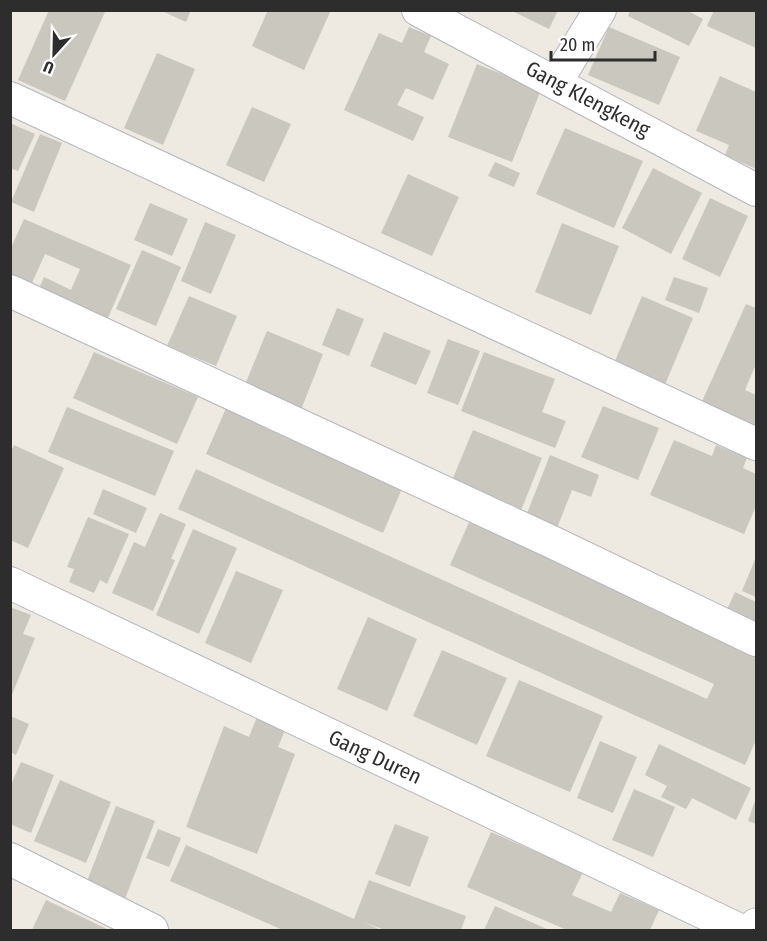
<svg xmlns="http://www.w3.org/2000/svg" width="767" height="941" viewBox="0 0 767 941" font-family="'Fira Sans Condensed',sans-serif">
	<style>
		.building { fill: #cac7bf }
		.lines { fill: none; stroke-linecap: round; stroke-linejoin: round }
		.street-casing { stroke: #b4b6c0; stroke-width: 34 }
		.secondary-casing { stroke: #b4b6c0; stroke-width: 35 }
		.street { stroke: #fff; stroke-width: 32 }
		.secondary { stroke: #fff; stroke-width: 33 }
		.labels { text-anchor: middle; stroke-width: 4.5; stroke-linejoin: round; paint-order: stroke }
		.street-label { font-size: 21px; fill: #2d2d2d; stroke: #fff }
	</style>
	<rect width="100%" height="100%" fill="#eee9e1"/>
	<g class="building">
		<path d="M 49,10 L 105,12 L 65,101 L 18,80 Z"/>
		<path d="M 160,10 L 191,10 L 186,22 Z"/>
		<path d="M 268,10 L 331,10 L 304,70 L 252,46 Z"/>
		<path d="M 510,10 L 558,10 L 549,29 Z"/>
		<path d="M 630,10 L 686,10 L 703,19 L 689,46 L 628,16 Z"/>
		<path d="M 714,10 L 756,10 L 756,48 L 707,26 Z"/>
		<path d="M 409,27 L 431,36 L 424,52 L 449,64 L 433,100 L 406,88 L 397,105 L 424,117 L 413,141 L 344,110 L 379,33 L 402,43 Z"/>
		<path d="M 609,27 L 680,57 L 659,105 L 588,75 Z"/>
		<path d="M 157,53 L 195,69 L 163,145 L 124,128 Z"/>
		<path d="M 477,64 L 541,90 L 512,162 L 448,137 Z"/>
		<path d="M 720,76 L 756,92 L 756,169 L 725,155 L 729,145 L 696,131 Z"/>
		<path d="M 252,107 L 291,124 L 264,182 L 226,165 Z"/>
		<path d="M 10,123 L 35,134 L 18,171 L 10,168 Z"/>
		<path d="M 565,128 L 643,161 L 614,228 L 536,194 Z"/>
		<path d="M 40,134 L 62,143 L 34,212 L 11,202 Z"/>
		<path d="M 495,162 L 520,173 L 514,187 L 488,176 Z"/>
		<path d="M 653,168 L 702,193 L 671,254 L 622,228 Z"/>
		<path d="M 408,174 L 459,197 L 432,256 L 381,233 Z"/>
		<path d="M 710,198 L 748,216 L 720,277 L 682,259 Z"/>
		<path d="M 150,203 L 188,219 L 172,256 L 134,240 Z"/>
		<path d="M 24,219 L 131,265 L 104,327 L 35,298 L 44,277 L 71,290 L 80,269 L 45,254 L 28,292 L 10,284 L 10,250 Z"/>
		<path d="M 205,222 L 236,235 L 211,294 L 181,281 Z"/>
		<path d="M 562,223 L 619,246 L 591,315 L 535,292 Z"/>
		<path d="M 142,250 L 181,267 L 156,326 L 116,309 Z"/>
		<path d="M 674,277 L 708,288 L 699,313 L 665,300 Z"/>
		<path d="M 189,296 L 237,316 L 216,366 L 167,346 Z"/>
		<path d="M 642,296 L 693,318 L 664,387 L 613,366 Z"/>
		<path d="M 746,304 L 756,308 L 756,364 L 745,390 L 756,395 L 756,434 L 699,408 Z"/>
		<path d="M 337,308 L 364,319 L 349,356 L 322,345 Z"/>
		<path d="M 267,331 L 323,354 L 299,415 L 242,392 Z"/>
		<path d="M 384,332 L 431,351 L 416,385 L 370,366 Z"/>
		<path d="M 448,339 L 480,351 L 458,405 L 427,393 Z"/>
		<path d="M 94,352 L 198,397 L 177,444 L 73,398 Z"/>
		<path d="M 484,352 L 555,379 L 542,412 L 566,421 L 555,448 L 461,411 Z"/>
		<path d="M 227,406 L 404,484 L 383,533 L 206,454 Z"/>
		<path d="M 603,406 L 659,428 L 638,480 L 581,457 Z"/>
		<path d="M 67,407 L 174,451 L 155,496 L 48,452 Z"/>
		<path d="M 473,430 L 542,458 L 520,513 L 450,485 Z"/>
		<path d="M 674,440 L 712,456 L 716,445 L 747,458 L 743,468 L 756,474 L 756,506 L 744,534 L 650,495 Z"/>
		<path d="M 14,445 L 64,468 L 28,548 L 10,540 L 10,453 Z"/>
		<path d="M 550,455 L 599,475 L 591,497 L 572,490 L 555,533 L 524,521 Z"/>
		<path d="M 196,469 L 707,699 L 714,684 L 450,565 L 470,520 L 756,650 L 756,740 L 745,765 L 178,509 Z"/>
		<path d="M 103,489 L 147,508 L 136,533 L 93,514 Z"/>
		<path d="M 160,513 L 186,524 L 171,559 L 175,560 L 153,611 L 112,593 L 134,542 L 145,547 Z"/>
		<path d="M 88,517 L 129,534 L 107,584 L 100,580 L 94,593 L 69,582 L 74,569 L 67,567 Z"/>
		<path d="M 193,529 L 237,548 L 199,634 L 156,615 Z"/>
		<path d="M 756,557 L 756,597 L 742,591 Z"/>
		<path d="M 236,571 L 283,590 L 251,663 L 205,643 Z"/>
		<path d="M 735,592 L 756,602 L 756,631 L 724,616 Z"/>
		<path d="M 10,607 L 31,615 L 23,634 L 35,638 L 11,697 Z"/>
		<path d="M 368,617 L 417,639 L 387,711 L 337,689 Z"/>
		<path d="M 442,650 L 507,678 L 477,745 L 413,716 Z"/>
		<path d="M 519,680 L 603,716 L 570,792 L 486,756 Z"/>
		<path d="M 10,716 L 29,724 L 16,755 L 10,752 Z"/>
		<path d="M 257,717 L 286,728 L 278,747 L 295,754 L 257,854 L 186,827 L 224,726 L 249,737 Z"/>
		<path d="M 600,741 L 637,757 L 613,813 L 577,798 Z"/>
		<path d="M 659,744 L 751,788 L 736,820 L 692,798 L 686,809 L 661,797 L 667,786 L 645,775 Z"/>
		<path d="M 21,762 L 54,775 L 31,833 L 10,824 L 10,787 Z"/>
		<path d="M 60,780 L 111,802 L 86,863 L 34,841 Z"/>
		<path d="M 634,789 L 675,807 L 653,857 L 612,840 Z"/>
		<path d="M 756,798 L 756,824 L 748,821 Z"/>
		<path d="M 116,806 L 155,821 L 125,899 L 86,884 Z"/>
		<path d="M 395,824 L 429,837 L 410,887 L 375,874 Z"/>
		<path d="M 158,829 L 181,838 L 169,867 L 146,858 Z"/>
		<path d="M 491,832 L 583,872 L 572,895 L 611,912 L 620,893 L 659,910 L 650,930 L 567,930 L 467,887 Z"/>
		<path d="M 186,845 L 354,919 L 369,880 L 466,916 L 461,930 L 385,930 L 363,922 L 381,930 L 283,930 L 170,881 Z"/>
		<path d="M 46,900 L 107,929 L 106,930 L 32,930 Z"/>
		<path d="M 495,906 L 549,930 L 484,930 Z"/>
	</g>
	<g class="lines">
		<defs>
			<g id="street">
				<path d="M 418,10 L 756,190"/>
				<path d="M 556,82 L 600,10"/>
				<path d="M 10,98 L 756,444"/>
				<path d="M 10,291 L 554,543 L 756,640"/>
				<path d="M 10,583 L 740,930"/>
				<path d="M 10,859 L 152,930"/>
			</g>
			<path id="secondary" d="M 754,930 L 756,925"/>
		</defs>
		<use href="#street" class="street-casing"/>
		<use href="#secondary" class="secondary-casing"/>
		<use href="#street" class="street"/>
		<use href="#secondary" class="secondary"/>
	</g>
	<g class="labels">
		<g class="street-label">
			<text transform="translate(588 99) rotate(28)" y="7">Gang Klengkeng</text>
			<text transform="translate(375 757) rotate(25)" y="7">Gang Duren</text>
		</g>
	</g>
	<rect width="767" height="941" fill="none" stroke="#2d2d2d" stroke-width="24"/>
	<g transform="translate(54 54) rotate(202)" stroke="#ffffff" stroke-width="4.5" paint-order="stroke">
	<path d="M0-4.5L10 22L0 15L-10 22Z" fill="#2d2d2d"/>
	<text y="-9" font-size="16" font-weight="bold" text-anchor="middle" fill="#2d2d2d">U</text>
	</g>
	<path d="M551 51v9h104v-9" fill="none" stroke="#2d2d2d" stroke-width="3"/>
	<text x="560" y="51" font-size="18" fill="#2d2d2d" stroke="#ffffff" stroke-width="4.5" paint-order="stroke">20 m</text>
</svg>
